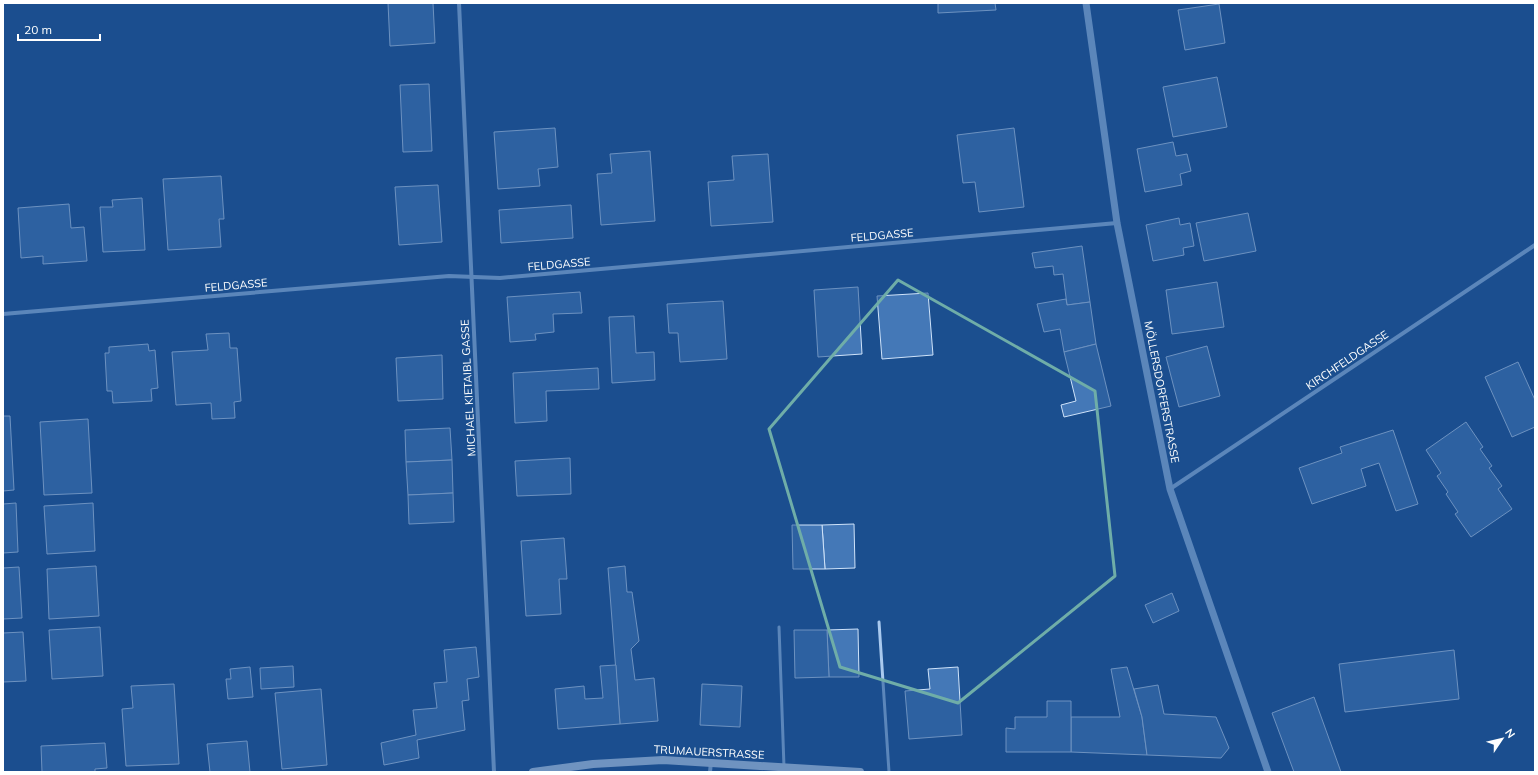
<svg xmlns="http://www.w3.org/2000/svg" width="1538" height="775" viewBox="0 0 1538 775" font-family="Mulish,sans-serif">
	<style>
		.building { fill: #4478b7; stroke: #cfe3fa }
		.lines { fill: none; stroke-linecap: round; stroke-linejoin: round }
		.service { stroke: #a9c9ee; stroke-width: 3 }
		.minor { stroke: #a9c9ee; stroke-width: 4 }
		.tertiary { stroke: #a9c9ee; stroke-width: 7 }
		.secondary { stroke: #d6e6fa; stroke-width: 8 }
		.marked { fill: none; stroke: #6fada8; stroke-width: 3; stroke-linejoin: round }
		.labels { text-anchor: middle; stroke-width: 3; stroke-linejoin: round; paint-order: stroke }
		.street-label { font-size: 11px; fill: #fff; stroke: #1b4f8f }
	</style>
	<rect width="100%" height="100%" fill="#1b4f8f"/>
	<g class="building">
		<path d="M 388,3 L 433,3 L 435,43 L 390,46 Z"/>
		<path d="M 938,3 L 995,3 L 996,10 L 938,13 Z"/>
		<path d="M 1219,4 L 1225,43 L 1185,50 L 1178,10 Z"/>
		<path d="M 1217,77 L 1227,127 L 1173,137 L 1163,87 Z"/>
		<path d="M 429,84 L 432,151 L 403,152 L 400,85 Z"/>
		<path d="M 555,128 L 558,167 L 538,169 L 540,186 L 498,189 L 494,132 Z"/>
		<path d="M 1014,128 L 1024,207 L 979,212 L 975,182 L 963,183 L 957,135 Z"/>
		<path d="M 1173,142 L 1176,156 L 1187,154 L 1191,171 L 1180,174 L 1182,185 L 1145,192 L 1137,149 Z"/>
		<path d="M 650,151 L 655,221 L 601,225 L 597,174 L 612,173 L 610,154 Z"/>
		<path d="M 768,154 L 773,222 L 711,226 L 708,182 L 734,180 L 732,156 Z"/>
		<path d="M 221,176 L 224,219 L 219,219 L 221,247 L 168,250 L 163,179 Z"/>
		<path d="M 438,185 L 442,242 L 399,245 L 395,187 Z"/>
		<path d="M 142,198 L 145,250 L 103,252 L 100,207 L 113,207 L 112,200 Z"/>
		<path d="M 69,204 L 71,228 L 84,227 L 87,261 L 43,264 L 43,256 L 21,258 L 18,208 Z"/>
		<path d="M 571,205 L 573,238 L 501,243 L 499,210 Z"/>
		<path d="M 1248,213 L 1256,251 L 1204,261 L 1196,223 Z"/>
		<path d="M 1179,218 L 1180,225 L 1190,223 L 1194,246 L 1183,248 L 1184,255 L 1153,261 L 1146,225 Z"/>
		<path d="M 1082,246 L 1090,302 L 1067,305 L 1063,274 L 1054,275 L 1053,266 L 1035,268 L 1032,253 Z"/>
		<path d="M 1217,282 L 1224,327 L 1172,334 L 1166,290 Z"/>
		<path d="M 858,287 L 862,354 L 818,357 L 814,290 Z"/>
		<path d="M 580,292 L 582,313 L 553,314 L 554,332 L 535,334 L 536,340 L 510,342 L 507,297 Z"/>
		<path d="M 928,293 L 933,355 L 882,359 L 877,296 Z"/>
		<path d="M 1066,299 L 1067,305 L 1090,302 L 1096,344 L 1064,352 L 1060,329 L 1044,332 L 1037,304 Z"/>
		<path d="M 723,301 L 727,359 L 680,362 L 678,333 L 669,333 L 667,304 Z"/>
		<path d="M 634,316 L 636,353 L 654,352 L 655,380 L 612,383 L 609,317 Z"/>
		<path d="M 229,333 L 230,348 L 237,348 L 241,401 L 234,402 L 235,418 L 212,419 L 211,403 L 176,405 L 172,352 L 208,350 L 206,334 Z"/>
		<path d="M 148,344 L 149,351 L 155,350 L 158,388 L 151,389 L 152,401 L 113,403 L 112,391 L 107,391 L 105,353 L 109,353 L 109,347 Z"/>
		<path d="M 1096,344 L 1111,406 L 1064,417 L 1061,405 L 1076,401 L 1064,352 Z"/>
		<path d="M 1207,346 L 1220,396 L 1179,407 L 1166,357 Z"/>
		<path d="M 442,355 L 443,399 L 398,401 L 396,358 Z"/>
		<path d="M 1518,362 L 1535,400 L 1535,427 L 1512,437 L 1485,377 Z"/>
		<path d="M 598,368 L 599,389 L 546,391 L 547,421 L 515,423 L 513,373 Z"/>
		<path d="M 3,416 L 10,416 L 14,490 L 3,491 Z"/>
		<path d="M 88,419 L 92,493 L 44,495 L 40,422 Z"/>
		<path d="M 1466,422 L 1483,447 L 1480,449 L 1492,466 L 1489,468 L 1502,486 L 1498,489 L 1512,509 L 1471,537 L 1455,514 L 1458,512 L 1446,494 L 1448,492 L 1437,476 L 1441,473 L 1426,450 Z"/>
		<path d="M 450,428 L 452,460 L 406,462 L 405,430 Z"/>
		<path d="M 1393,430 L 1418,504 L 1396,511 L 1379,463 L 1361,469 L 1366,486 L 1312,504 L 1299,468 L 1342,453 L 1340,447 Z"/>
		<path d="M 570,458 L 571,494 L 517,496 L 515,461 Z"/>
		<path d="M 452,460 L 453,493 L 408,495 L 406,462 Z"/>
		<path d="M 453,493 L 454,522 L 409,524 L 408,495 Z"/>
		<path d="M 16,503 L 18,552 L 3,553 L 3,504 Z"/>
		<path d="M 93,503 L 95,551 L 47,554 L 44,506 Z"/>
		<path d="M 854,524 L 855,568 L 825,569 L 822,525 Z"/>
		<path d="M 792,525 L 822,525 L 825,569 L 793,569 Z"/>
		<path d="M 564,538 L 567,579 L 559,579 L 561,614 L 526,616 L 521,541 Z"/>
		<path d="M 96,566 L 99,616 L 49,619 L 47,569 Z"/>
		<path d="M 625,566 L 627,592 L 632,592 L 639,641 L 631,649 L 635,680 L 654,678 L 658,721 L 620,724 L 608,568 Z"/>
		<path d="M 19,567 L 22,618 L 3,619 L 3,568 Z"/>
		<path d="M 1172,593 L 1179,611 L 1153,623 L 1145,605 Z"/>
		<path d="M 100,627 L 103,676 L 52,679 L 49,630 Z"/>
		<path d="M 858,629 L 859,677 L 829,677 L 827,630 Z"/>
		<path d="M 794,630 L 827,630 L 829,677 L 795,678 Z"/>
		<path d="M 23,632 L 26,681 L 3,682 L 3,633 Z"/>
		<path d="M 476,647 L 479,677 L 467,679 L 469,700 L 462,701 L 465,730 L 417,740 L 419,758 L 384,765 L 381,743 L 416,735 L 413,710 L 437,708 L 434,683 L 447,682 L 444,650 Z"/>
		<path d="M 1454,650 L 1459,699 L 1345,712 L 1339,664 Z"/>
		<path d="M 616,665 L 620,724 L 558,729 L 555,689 L 584,686 L 585,699 L 603,698 L 600,666 Z"/>
		<path d="M 293,666 L 294,687 L 261,689 L 260,668 Z"/>
		<path d="M 250,667 L 253,697 L 228,699 L 226,679 L 231,679 L 230,669 Z"/>
		<path d="M 958,667 L 962,735 L 909,739 L 905,691 L 930,689 L 928,669 Z"/>
		<path d="M 1127,667 L 1142,717 L 1147,755 L 1071,752 L 1071,717 L 1120,717 L 1111,669 Z"/>
		<path d="M 174,684 L 179,764 L 126,766 L 122,709 L 133,708 L 131,686 Z"/>
		<path d="M 702,684 L 742,686 L 740,727 L 700,725 Z"/>
		<path d="M 1158,685 L 1164,714 L 1216,717 L 1229,748 L 1221,758 L 1147,755 L 1142,717 L 1134,689 Z"/>
		<path d="M 321,689 L 327,765 L 282,769 L 275,693 Z"/>
		<path d="M 1314,697 L 1341,772 L 1294,772 L 1272,713 Z"/>
		<path d="M 1047,701 L 1071,701 L 1071,752 L 1006,752 L 1006,728 L 1015,729 L 1015,717 L 1047,717 Z"/>
		<path d="M 247,741 L 250,772 L 210,772 L 207,744 Z"/>
		<path d="M 105,743 L 107,768 L 95,769 L 95,772 L 42,772 L 41,746 Z"/>
	</g>
	<g class="lines">
		<g class="service">
			<path d="M 879,622 L 889,772"/>
			<path d="M 779,627 L 784,767"/>
		</g>
		<g class="minor">
			<path d="M 459,3 L 494,772"/>
			<path d="M 3,314 L 449,276 L 500,278 L 1117,223"/>
			<path d="M 1170,489 L 1535,245"/>
			<path d="M 710,772 L 711,762"/>
		</g>
		<path class="tertiary" d="M 1086,3 L 1117,223 L 1170,489 L 1268,772"/>
		<path class="secondary" d="M 533,772 L 593,764 L 663,760 L 860,772"/>
	</g>
	<path d="M0 0H1538V775H0ZM 898,280 L 1095,391 L 1115,576 L 958,703 L 840,667 L 769,429 Z" fill="#1b4f8f" fill-opacity=".55" fill-rule="evenodd"/>
	<path class="marked" d="M 898,280 L 1095,391 L 1115,576 L 958,703 L 840,667 L 769,429 Z"/>
	<g class="labels">
		<g class="street-label">
			<text transform="translate(882 235) rotate(-5)" y="4">FELDGASSE</text>
			<text transform="translate(559 264) rotate(-5)" y="4">FELDGASSE</text>
			<text transform="translate(236 285) rotate(-5)" y="4">FELDGASSE</text>
			<text transform="translate(1347 360) rotate(-34)" y="4">KIRCHFELDGASSE</text>
			<text transform="translate(468 388) rotate(-93)" y="4">MICHAEL KIETAIBL GASSE</text>
			<text transform="translate(1162 392) rotate(79)" y="4">MÖLLERSDORFERSTRASSE</text>
			<text transform="translate(709 752) rotate(3)" y="4">TRUMAUERSTRASSE</text>
		</g>
	</g>
	<rect width="1538" height="775" fill="none" stroke="#ffffff" stroke-width="8"/>
	<g transform="translate(1502 739) rotate(55)" stroke="#1b4f8f" stroke-width="3" paint-order="stroke">
	<path d="M0-3L7 15L0 10L-7 15Z" fill="#ffffff"/>
	<text y="-6" font-size="11" font-weight="bold" text-anchor="middle" fill="#ffffff">N</text>
	</g>
	<path d="M18 34v6h82v-6" fill="none" stroke="#ffffff" stroke-width="2"/>
	<text x="24" y="34" font-size="12" fill="#ffffff" stroke="#1b4f8f" stroke-width="3" paint-order="stroke">20 m</text>
</svg>
